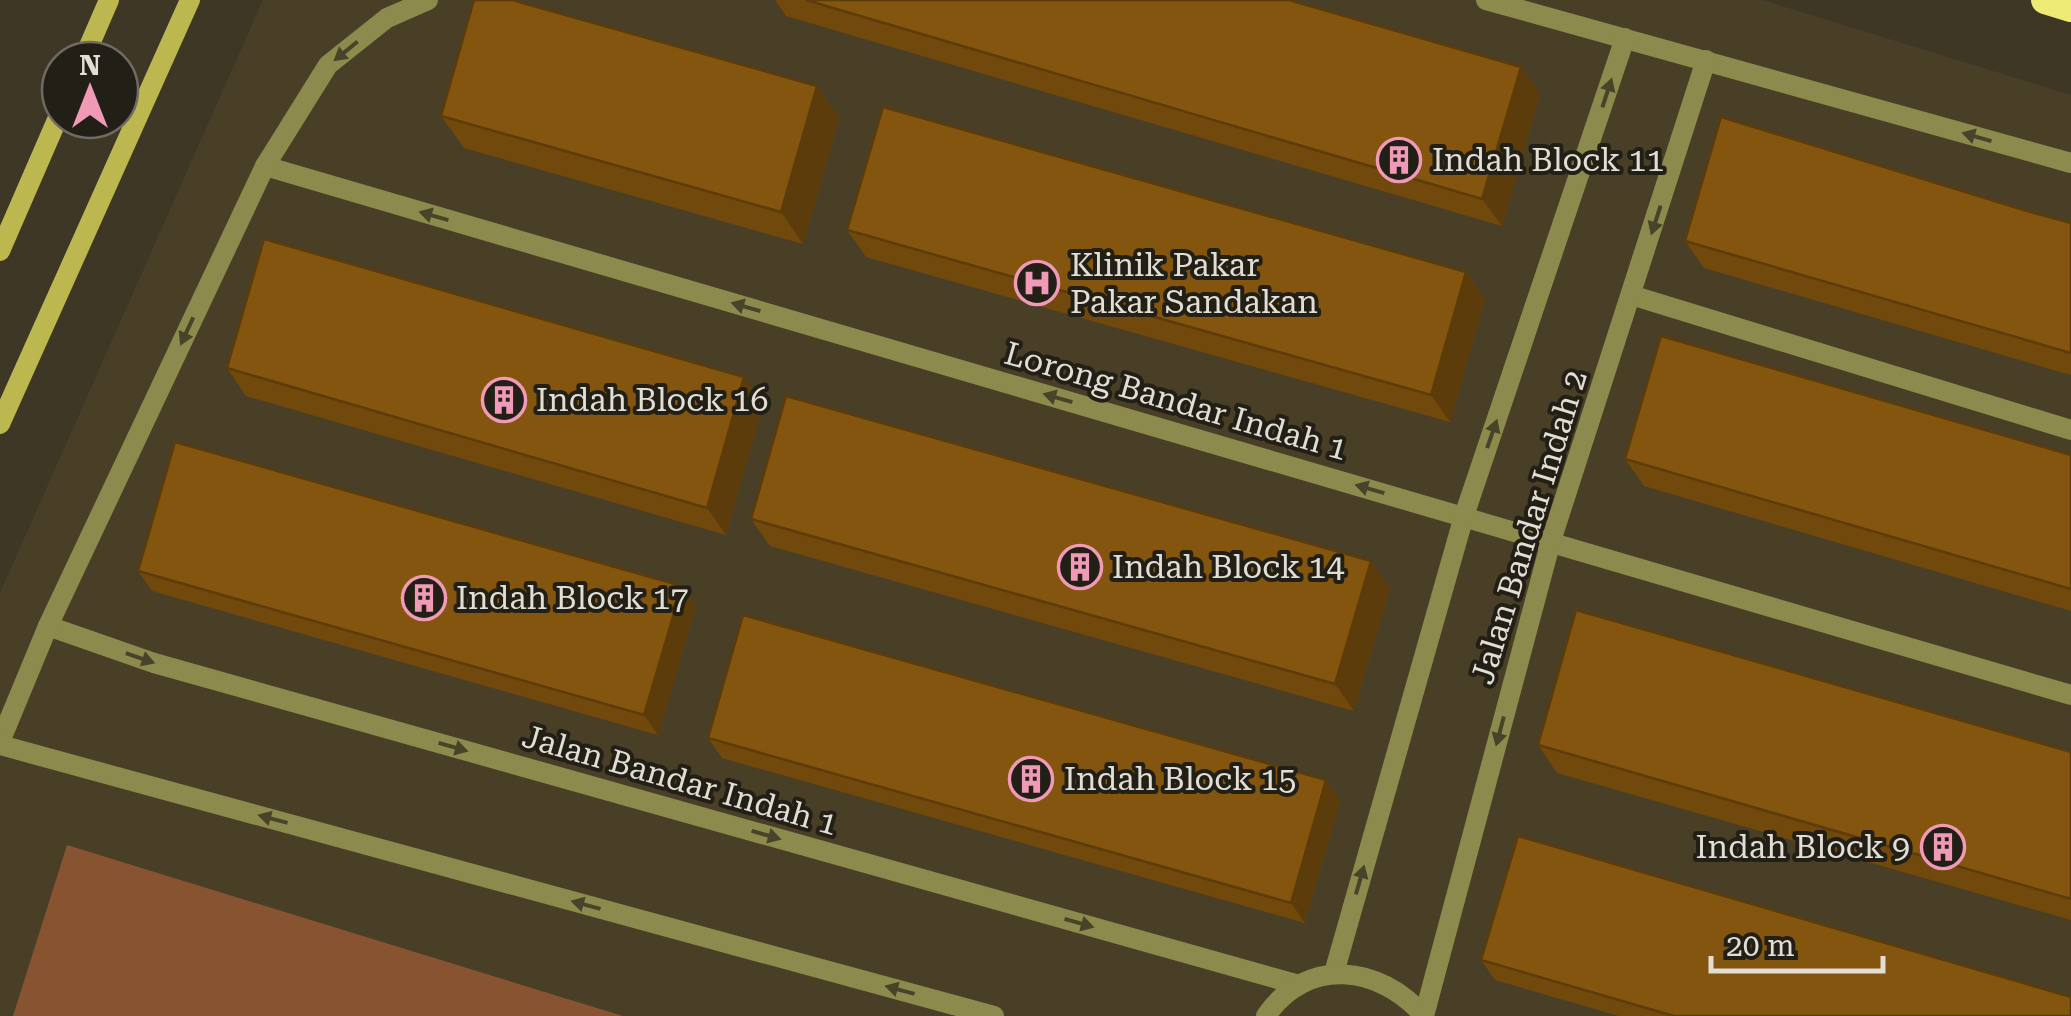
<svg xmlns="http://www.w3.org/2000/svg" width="2071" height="1016" viewBox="0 0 2071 1016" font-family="'Roboto Serif',serif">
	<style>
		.built { fill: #493f26 }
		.green { fill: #885331 }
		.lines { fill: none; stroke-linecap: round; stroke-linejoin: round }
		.service { stroke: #8c8a4c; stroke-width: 20 }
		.minor { stroke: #8c8a4c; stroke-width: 20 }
		.secondary { stroke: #bcb74f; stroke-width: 20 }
		.trunk { stroke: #eeea76; stroke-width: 28 }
		.wall { fill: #72490c }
		.shaded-wall { fill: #5c3c0a }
		.building { fill: #84550e; stroke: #5c3c0a; stroke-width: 2.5 }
		.oneway { fill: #47442a }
		.labels { text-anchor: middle; stroke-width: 8; stroke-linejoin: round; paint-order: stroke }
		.poi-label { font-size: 32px; fill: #e2ded3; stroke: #221f17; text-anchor: start }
		.street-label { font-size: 32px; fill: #e2ded3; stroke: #221f17 }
	</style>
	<rect width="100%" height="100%" fill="#3e3725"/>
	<path class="built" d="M 263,0 L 1763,0 L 2071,95 L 2071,1016 L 0,1016 L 0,593 Z"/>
	<path class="green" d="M 67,845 L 623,1016 L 13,1016 Z"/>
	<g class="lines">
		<path class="service" d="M 1631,295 L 2071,430"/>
		<g class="minor">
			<path d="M 1486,0 L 2071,163"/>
			<path d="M 265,166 L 2071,695"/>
			<path d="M 48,626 L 154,663 L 1299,985"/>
			<path d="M 0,742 L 48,626 L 265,166 L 328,65 L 387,18 L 428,0"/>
			<path d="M 0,745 L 994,1016"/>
			<path d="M 1334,973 L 1464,516 L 1625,38"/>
			<path d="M 1266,1016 C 1307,956 1380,965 1424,1016"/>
			<path d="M 1424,1016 L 1551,541 L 1706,60"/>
		</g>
		<g class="secondary">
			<path d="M 83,60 L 109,0"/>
			<path d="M 0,251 L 60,113"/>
			<path d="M 0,424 L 190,0"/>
		</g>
		<path class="trunk" d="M 2045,0 L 2071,8"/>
	</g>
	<g class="wall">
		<path d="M 775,0 L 1289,0 L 1540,94 L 1502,226 L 786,16 Z"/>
		<path d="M 817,86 L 839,118 L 803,244 L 464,148 L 441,116 Z"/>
		<path d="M 2027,211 L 2071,223 L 2071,375 L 1704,268 L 1685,241 Z"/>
		<path d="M 847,230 L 1466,272 L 1485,299 L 1450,422 L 866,257 Z"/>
		<path d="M 227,368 L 763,404 L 726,535 L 246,396 Z"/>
		<path d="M 2071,455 L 2071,611 L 1644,486 L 1625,459 Z"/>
		<path d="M 751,519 L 1390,588 L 1354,711 L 770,546 Z"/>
		<path d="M 138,571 L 696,606 L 658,735 L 152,591 Z"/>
		<path d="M 708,738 L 1340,800 L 1305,923 L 722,758 Z"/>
		<path d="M 1538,745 L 2071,752 L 2071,920 L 1557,773 Z"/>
		<path d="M 1481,960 L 2071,1016 L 1619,1016 L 1495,980 Z"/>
	</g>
	<g class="shaded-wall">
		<path d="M 1521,67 L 1540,94 L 1502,226 L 1482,199 Z"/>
		<path d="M 817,86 L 839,118 L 803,244 L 781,212 Z"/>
		<path d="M 1466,272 L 1485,299 L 1450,422 L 1431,395 Z"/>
		<path d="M 744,377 L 763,404 L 726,535 L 707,508 Z"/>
		<path d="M 1371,561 L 1390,588 L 1354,711 L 1335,684 Z"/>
		<path d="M 682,586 L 696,606 L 658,735 L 644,715 Z"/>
		<path d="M 1326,780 L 1340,800 L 1305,923 L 1291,903 Z"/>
	</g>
	<g class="building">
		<path d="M 474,0 L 512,0 L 817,86 L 781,212 L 441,116 Z"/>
		<path d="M 806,0 L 1289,0 L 1521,67 L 1482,199 Z"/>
		<path d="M 883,107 L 1466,272 L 1431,395 L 847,230 Z"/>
		<path d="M 1721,117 L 2027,211 L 2071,223 L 2071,353 L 1685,241 Z"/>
		<path d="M 264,239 L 744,377 L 707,508 L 227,368 Z"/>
		<path d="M 1661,336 L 2071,455 L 2071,589 L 1625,459 Z"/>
		<path d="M 786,396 L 1371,561 L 1335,684 L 751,519 Z"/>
		<path d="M 175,442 L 682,586 L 644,715 L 138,571 Z"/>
		<path d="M 1576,610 L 2071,752 L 2071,899 L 1538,745 Z"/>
		<path d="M 743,615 L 1326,780 L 1291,903 L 708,738 Z"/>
		<path d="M 1518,836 L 2071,997 L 2071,1016 L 1674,1016 L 1481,960 Z"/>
	</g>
	<defs><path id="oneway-solid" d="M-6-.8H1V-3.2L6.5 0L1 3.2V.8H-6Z" transform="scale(2.5)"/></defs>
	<g class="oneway">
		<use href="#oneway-solid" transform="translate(346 51) rotate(141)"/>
		<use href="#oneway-solid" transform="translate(1607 93) rotate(-72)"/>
		<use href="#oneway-solid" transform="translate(1977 137) rotate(-164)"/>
		<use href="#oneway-solid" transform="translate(434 216) rotate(-164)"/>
		<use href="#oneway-solid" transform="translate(1656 220) rotate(108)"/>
		<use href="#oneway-solid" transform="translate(746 307) rotate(-164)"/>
		<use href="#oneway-solid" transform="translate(187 331) rotate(115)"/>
		<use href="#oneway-solid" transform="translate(1058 398) rotate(-164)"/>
		<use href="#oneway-solid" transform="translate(1492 434) rotate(-71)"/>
		<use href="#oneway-solid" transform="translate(1370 489) rotate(-164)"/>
		<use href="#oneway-solid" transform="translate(140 658) rotate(19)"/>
		<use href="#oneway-solid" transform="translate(1500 731) rotate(105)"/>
		<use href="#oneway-solid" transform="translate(453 747) rotate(16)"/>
		<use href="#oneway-solid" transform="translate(273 819) rotate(-165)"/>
		<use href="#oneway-solid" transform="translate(766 835) rotate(16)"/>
		<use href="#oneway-solid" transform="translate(1360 880) rotate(-74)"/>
		<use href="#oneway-solid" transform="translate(586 905) rotate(-165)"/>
		<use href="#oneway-solid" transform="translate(1079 923) rotate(16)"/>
		<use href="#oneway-solid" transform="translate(900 990) rotate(-165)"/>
	</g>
	<defs>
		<symbol id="building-ring" viewBox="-11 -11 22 22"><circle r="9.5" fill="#221f17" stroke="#f09ab7" stroke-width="1.5"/><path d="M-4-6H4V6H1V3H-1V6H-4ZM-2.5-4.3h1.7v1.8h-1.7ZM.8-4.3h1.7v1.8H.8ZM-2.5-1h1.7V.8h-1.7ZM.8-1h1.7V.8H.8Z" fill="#f09ab7"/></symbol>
		<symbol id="hospital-ring" viewBox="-11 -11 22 22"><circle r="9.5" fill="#221f17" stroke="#f09ab7" stroke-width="1.5"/><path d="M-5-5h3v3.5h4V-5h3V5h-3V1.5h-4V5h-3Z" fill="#f09ab7"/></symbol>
	</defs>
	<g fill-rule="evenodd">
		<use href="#building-ring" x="1374" y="135" width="50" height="50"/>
		<use href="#hospital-ring" x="1012" y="258" width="50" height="50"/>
		<use href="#building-ring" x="479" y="375" width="50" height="50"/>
		<use href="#building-ring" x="1055" y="542" width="50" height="50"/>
		<use href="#building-ring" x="399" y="573" width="50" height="50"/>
		<use href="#building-ring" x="1006" y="754" width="50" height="50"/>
		<use href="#building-ring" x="1918" y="822" width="50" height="50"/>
	</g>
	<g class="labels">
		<g class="poi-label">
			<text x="1432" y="171">Indah Block 11</text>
			<text x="1070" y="276">Klinik Pakar<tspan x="1070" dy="37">Pakar Sandakan</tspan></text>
			<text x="536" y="411">Indah Block 16</text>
			<text x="1112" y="578">Indah Block 14</text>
			<text x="456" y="609">Indah Block 17</text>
			<text x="1064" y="790">Indah Block 15</text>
			<text x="1910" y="858" text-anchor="end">Indah Block 9</text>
		</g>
		<g class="street-label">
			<text transform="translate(1176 401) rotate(16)" y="11">Lorong Bandar Indah 1</text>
			<text transform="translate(1529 527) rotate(-73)" y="11">Jalan Bandar Indah 2</text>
			<text transform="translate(680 780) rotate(16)" y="11">Jalan Bandar Indah 1</text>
		</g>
	</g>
	<g transform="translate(90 90)"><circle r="48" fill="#221f17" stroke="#6f6b62" stroke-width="2.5"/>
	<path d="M0-8L18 38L0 25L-18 38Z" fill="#f09ab7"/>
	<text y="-15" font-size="28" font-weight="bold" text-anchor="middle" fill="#e2ded3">N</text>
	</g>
	<path d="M1711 956v15h172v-15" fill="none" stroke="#e2ded3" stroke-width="5"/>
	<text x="1726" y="956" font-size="30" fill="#e2ded3" stroke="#221f17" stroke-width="8" paint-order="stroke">20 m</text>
</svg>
